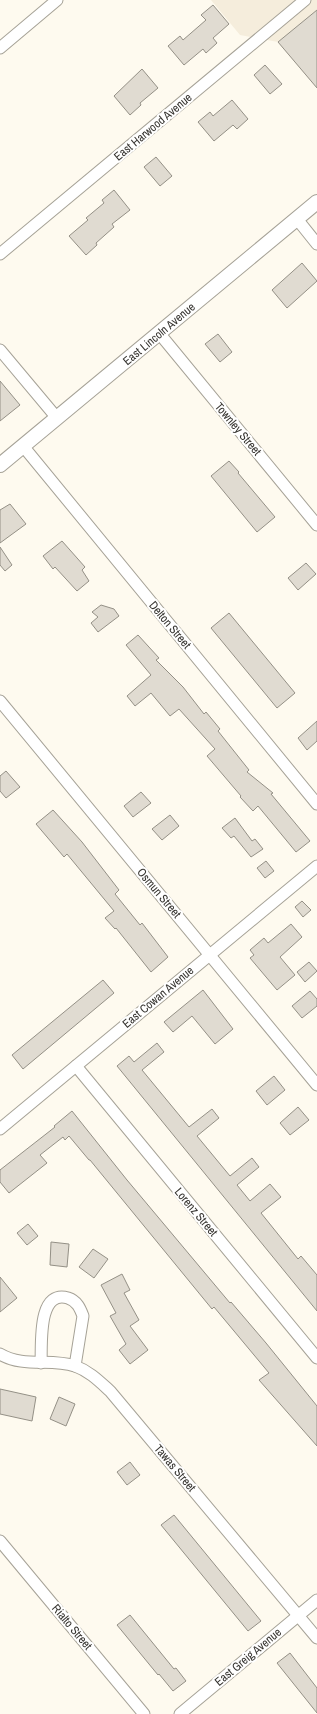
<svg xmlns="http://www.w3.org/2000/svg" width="317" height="1714" viewBox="0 0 317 1714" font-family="'Archivo Narrow',sans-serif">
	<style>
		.built { fill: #f5eddc }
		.building { fill: #e0dbd1; stroke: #949086 }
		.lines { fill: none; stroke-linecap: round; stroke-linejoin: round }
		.minor-casing { stroke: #a6a297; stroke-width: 13 }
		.tertiary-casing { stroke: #a6a297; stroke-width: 16 }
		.minor { stroke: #fff; stroke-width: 11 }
		.tertiary { stroke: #fff; stroke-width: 14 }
		.labels { text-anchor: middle; stroke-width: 4; stroke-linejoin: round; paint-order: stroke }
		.street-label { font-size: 12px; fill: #363430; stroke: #fff }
	</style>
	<rect width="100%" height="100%" fill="#fefaef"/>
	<path class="built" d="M 211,0 L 317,0 L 317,88 L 278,42 L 240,35 Z"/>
	<g class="building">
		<path d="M 213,5 L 229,24 L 213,38 L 217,43 L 206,53 L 203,49 L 184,65 L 168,46 L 180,36 L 183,40 L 206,20 L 201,15 Z"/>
		<path d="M 317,10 L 317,88 L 278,42 Z"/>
		<path d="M 265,65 L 282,84 L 270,94 L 254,75 Z"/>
		<path d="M 142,69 L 158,88 L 140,103 L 141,105 L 130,115 L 114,96 Z"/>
		<path d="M 232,100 L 248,119 L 237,129 L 233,125 L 214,141 L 198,122 L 210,112 L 213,116 Z"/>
		<path d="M 156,157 L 172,176 L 160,186 L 144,167 Z"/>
		<path d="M 114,190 L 130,210 L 112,224 L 114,227 L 96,243 L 97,245 L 86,255 L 69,236 L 88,220 L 86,218 L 104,203 L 102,200 Z"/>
		<path d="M 302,263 L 317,281 L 287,308 L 272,290 Z"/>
		<path d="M 218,334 L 232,352 L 220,362 L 205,344 Z"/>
		<path d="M 0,381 L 20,405 L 0,421 Z"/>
		<path d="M 229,461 L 239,472 L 238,473 L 275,517 L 257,532 L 211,476 Z"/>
		<path d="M 10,504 L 26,524 L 0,543 L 0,510 Z"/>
		<path d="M 62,541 L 85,567 L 82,570 L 89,581 L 77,591 L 55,567 L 53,569 L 43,556 Z"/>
		<path d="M 0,547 L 12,565 L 5,571 L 0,565 Z"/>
		<path d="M 306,563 L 316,574 L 298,590 L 288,578 Z"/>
		<path d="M 101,605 L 114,609 L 119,616 L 98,632 L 91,623 L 98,617 L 92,612 Z"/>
		<path d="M 229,613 L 295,693 L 277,708 L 211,628 Z"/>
		<path d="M 138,635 L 159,658 L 156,660 L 183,687 L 204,714 L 206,712 L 220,729 L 218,731 L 249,770 L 247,772 L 273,793 L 271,794 L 310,841 L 296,852 L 258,806 L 253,811 L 240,797 L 241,796 L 207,756 L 215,749 L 179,709 L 170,716 L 151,693 L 135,706 L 127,696 L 151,675 L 126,645 Z"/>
		<path d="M 317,721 L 317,741 L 307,750 L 298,738 Z"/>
		<path d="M 6,771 L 20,787 L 6,798 L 0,791 L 0,776 Z"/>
		<path d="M 141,792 L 151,803 L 133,817 L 124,806 Z"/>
		<path d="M 53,810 L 82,842 L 119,890 L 115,894 L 140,925 L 142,923 L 168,957 L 151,972 L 116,928 L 115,929 L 105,918 L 114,911 L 67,854 L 64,857 L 36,824 Z"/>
		<path d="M 170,815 L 179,826 L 162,840 L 152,829 Z"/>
		<path d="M 235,818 L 252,841 L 255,839 L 263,849 L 251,857 L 234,836 L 231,838 L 222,828 Z"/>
		<path d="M 266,861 L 274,871 L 265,878 L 257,868 Z"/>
		<path d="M 302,901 L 311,910 L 303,917 L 295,907 Z"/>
		<path d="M 291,924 L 302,937 L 280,957 L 295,975 L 277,990 L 250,958 L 254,955 L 250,950 L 264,938 L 268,943 Z"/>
		<path d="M 309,962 L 317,971 L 305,982 L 297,972 Z"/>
		<path d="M 103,980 L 114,993 L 23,1069 L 12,1055 Z"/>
		<path d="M 203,990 L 233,1029 L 215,1044 L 192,1016 L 173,1032 L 164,1022 Z"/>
		<path d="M 310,991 L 317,999 L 317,1006 L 302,1018 L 292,1006 Z"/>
		<path d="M 157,1043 L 164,1052 L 142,1070 L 189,1127 L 212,1109 L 219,1118 L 197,1136 L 230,1176 L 252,1158 L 259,1167 L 237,1185 L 250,1201 L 270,1184 L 281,1197 L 261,1213 L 298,1259 L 301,1256 L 317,1275 L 317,1311 L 117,1066 L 129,1056 L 134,1062 Z"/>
		<path d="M 274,1076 L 285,1090 L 267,1105 L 256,1091 Z"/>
		<path d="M 298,1107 L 309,1120 L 290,1135 L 280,1123 Z"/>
		<path d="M 72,1111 L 127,1180 L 230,1303 L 231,1302 L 266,1343 L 317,1406 L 317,1446 L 259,1380 L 269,1373 L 214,1307 L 212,1309 L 90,1160 L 89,1160 L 69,1136 L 65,1140 L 63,1137 L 40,1155 L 47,1163 L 9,1193 L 0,1182 L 0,1170 L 55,1127 L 54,1126 Z"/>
		<path d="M 28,1224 L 38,1236 L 27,1245 L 17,1233 Z"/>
		<path d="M 51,1242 L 69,1244 L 67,1267 L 50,1265 Z"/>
		<path d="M 93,1249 L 108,1259 L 94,1278 L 79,1267 Z"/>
		<path d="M 122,1274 L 130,1290 L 124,1293 L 139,1320 L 130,1326 L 148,1350 L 130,1364 L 119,1350 L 126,1344 L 110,1316 L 116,1313 L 101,1285 Z"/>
		<path d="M 0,1277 L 17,1298 L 0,1312 Z"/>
		<path d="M 0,1389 L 36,1397 L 32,1421 L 0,1414 Z"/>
		<path d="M 59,1397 L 75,1404 L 66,1426 L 50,1419 Z"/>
		<path d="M 130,1462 L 140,1475 L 127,1485 L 117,1472 Z"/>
		<path d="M 174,1515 L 261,1621 L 248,1631 L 161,1525 Z"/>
		<path d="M 130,1615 L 174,1669 L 176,1668 L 186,1681 L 173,1691 L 159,1674 L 158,1675 L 117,1625 Z"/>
		<path d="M 290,1653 L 317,1688 L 317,1713 L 277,1663 Z"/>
	</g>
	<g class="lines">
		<defs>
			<g id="minor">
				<path d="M 0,48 L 57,0"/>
				<path d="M 297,219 L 317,244"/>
				<path d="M 0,254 L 305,0"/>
				<path d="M 159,333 L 317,525"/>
				<path d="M 0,350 L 57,418"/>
				<path d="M 23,446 L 317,804"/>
				<path d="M 0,701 L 317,1085"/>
				<path d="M 76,1066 L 317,1358"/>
				<path d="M 0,1129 L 317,866"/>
				<path d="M 0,1354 C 24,1368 50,1358 75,1366 C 89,1371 99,1381 110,1391 L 317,1638"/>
				<path d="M 41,1363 C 42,1345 37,1289 68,1298 C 77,1301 80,1308 83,1316 L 75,1366"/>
				<path d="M 0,1541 L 144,1714"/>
				<path d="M 180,1714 L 317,1600"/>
			</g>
			<path id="tertiary" d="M 0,465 L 317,202"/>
		</defs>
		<use href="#minor" class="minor-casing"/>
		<use href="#tertiary" class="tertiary-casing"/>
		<use href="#minor" class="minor"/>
		<use href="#tertiary" class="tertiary"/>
	</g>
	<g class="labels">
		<g class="street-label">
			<text transform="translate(153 127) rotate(-40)" y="4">East Harwood Avenue</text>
			<text transform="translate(159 334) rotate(-40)" y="4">East Lincoln Avenue</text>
			<text transform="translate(238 429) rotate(50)" y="4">Townley Street</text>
			<text transform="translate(170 625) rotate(50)" y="4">Delton Street</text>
			<text transform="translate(159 893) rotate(50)" y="4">Osmun Street</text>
			<text transform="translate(158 997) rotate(-40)" y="4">East Cowan Avenue</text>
			<text transform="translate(196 1212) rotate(50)" y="4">Lorenz Street</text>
			<text transform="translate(175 1468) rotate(50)" y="4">Tawas Street</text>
			<text transform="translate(72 1627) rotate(50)" y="4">Rialto Street</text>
			<text transform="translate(248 1657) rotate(-40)" y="4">East Greig Avenue</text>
		</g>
	</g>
</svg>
